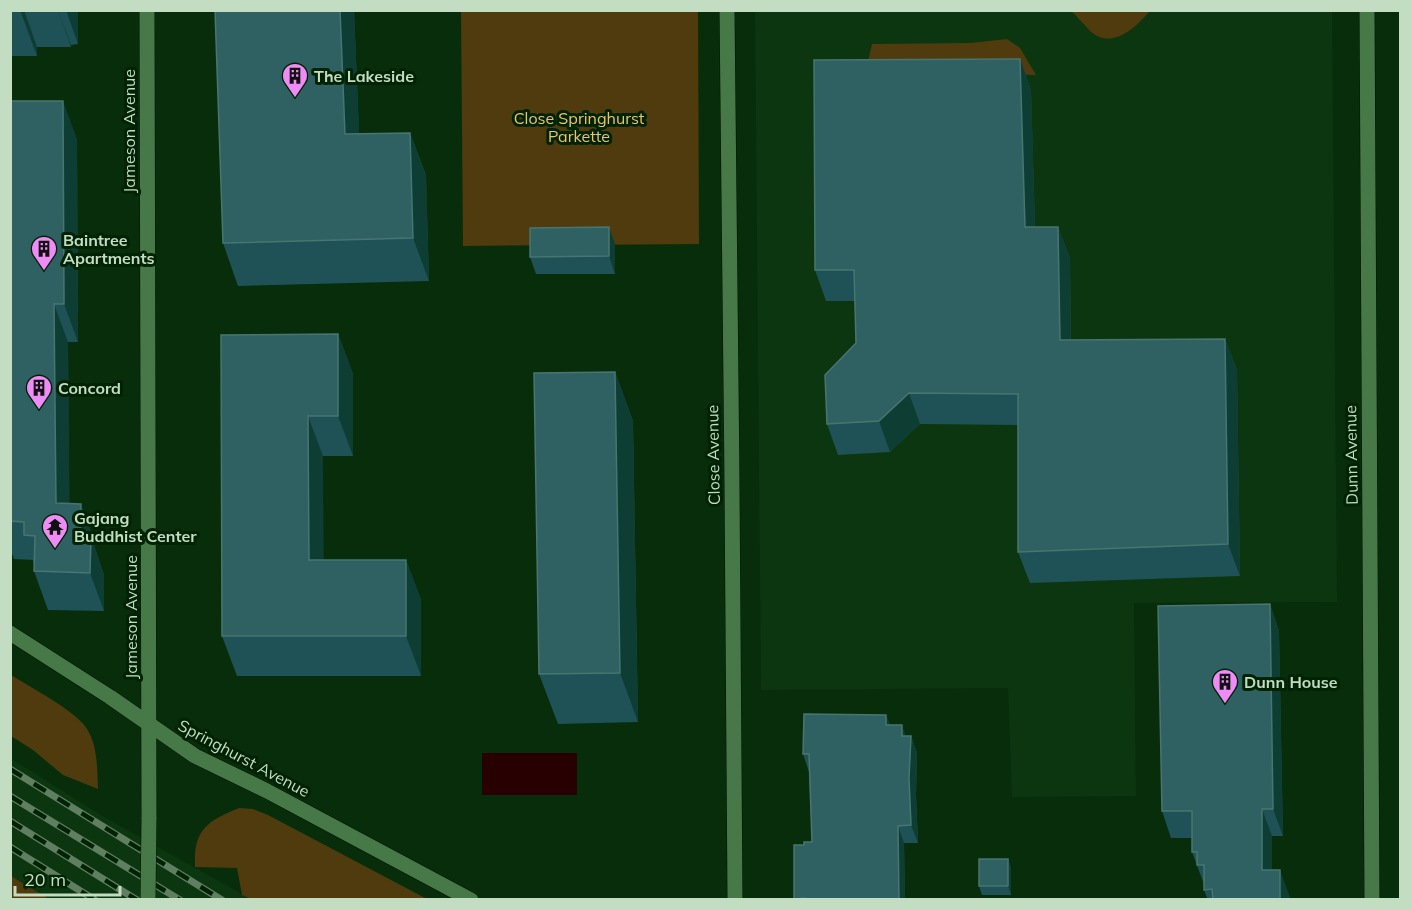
<svg xmlns="http://www.w3.org/2000/svg" width="1411" height="910" viewBox="0 0 1411 910" font-family="Mulish,sans-serif">
	<style>
		.built { fill: #0b360f }
		.green { fill: #4f3b0d }
		.water { fill: #290001 }
		.lines { fill: none; stroke-linecap: round; stroke-linejoin: round }
		.minor-casing { stroke: #001401; stroke-width: 16 }
		.tertiary-casing { stroke: #001401; stroke-width: 16 }
		.minor { stroke: #477848; stroke-width: 15 }
		.tertiary { stroke: #477848; stroke-width: 15 }
		.rail-casing { stroke: #5f7f60; stroke-width: 7 }
		.rail { stroke: #002303; stroke-width: 4.5; stroke-dasharray: 14; stroke-linecap: butt }
		.tertiary-bridge-casing { stroke: #001401; stroke-width: 16; stroke-linecap: butt }
		.tertiary-bridge { stroke: #477848; stroke-width: 15 }
		.wall { fill: #1e5256 }
		.shaded-wall { fill: #0e3d33 }
		.building { fill: #306162; stroke: #477571; stroke-width: 1.5 }
		.labels { text-anchor: middle; stroke-width: 6; stroke-linejoin: round; paint-order: stroke }
		.poi-label { font-size: 16px; font-weight: bold; fill: #c3ddc2; stroke: #002303; text-anchor: start }
		.park-label { font-size: 16px; fill: #efc366; stroke: #002303 }
		.street-label { font-size: 16px; fill: #c3ddc2; stroke: #002303 }
	</style>
	<rect width="100%" height="100%" fill="#082d0b"/>
	<g class="built">
		<path d="M 755,11 L 1332,11 L 1337,602 L 1134,603 L 1136,796 L 1012,797 L 1008,688 L 761,690 Z"/>
		<path d="M 10,758 L 104,817 L 251,899 L 49,899 L 11,876 Z"/>
	</g>
	<g class="green">
		<path d="M 461,11 L 698,11 L 699,244 L 463,246 Z"/>
		<path d="M 1071,11 L 1150,11 C 1136,27 1113,50 1091,32 C 1084,25 1078,17 1071,11 Z"/>
		<path d="M 1007,39 L 1020,48 L 1036,75 L 967,73 L 867,65 L 872,44 L 971,43 Z"/>
		<path d="M 11,675 C 28,686 78,712 87,729 C 98,746 97,769 98,789 L 63,775 L 33,750 L 11,736 Z"/>
		<path d="M 239,808 L 253,809 L 268,815 L 427,899 L 251,899 L 242,895 L 237,868 L 195,867 C 193,830 207,821 239,808 Z"/>
		<path d="M 10,876 L 11,876 L 49,899 L 11,899 Z"/>
	</g>
	<rect class="water" x="482" y="753" width="95" height="42"/>
	<g class="lines">
		<defs>
			<g id="minor">
				<path d="M 727,10 C 730,307 734,603 735,900"/>
				<path d="M 1367,10 L 1372,900"/>
				<path d="M 10,633 L 110,697 L 195,756 L 267,791 L 471,900"/>
			</g>
			<path id="tertiary" d="M 147,10 L 149,819"/>
		</defs>
		<use href="#minor" class="minor-casing"/>
		<use href="#tertiary" class="tertiary-casing"/>
		<use href="#minor" class="minor"/>
		<use href="#tertiary" class="tertiary"/>
		<defs>
			<g id="rail">
				<path d="M 10,769 L 222,900"/>
				<path d="M 10,796 L 180,900"/>
				<path d="M 10,821 L 137,900"/>
				<path d="M 10,847 L 95,900"/>
			</g>
		</defs>
		<use href="#rail" class="rail-casing"/>
		<use href="#rail" class="rail"/>
		<defs>
			<path id="tertiary-bridge" d="M 148,900 L 149,819"/>
		</defs>
		<use href="#tertiary-bridge" class="tertiary-bridge-casing"/>
		<use href="#tertiary-bridge" class="tertiary-bridge"/>
	</g>
	<g class="wall">
		<path d="M 10,10 L 78,10 L 78,44 L 71,45 L 71,47 L 37,47 L 37,56 L 10,56 Z"/>
		<path d="M 215,10 L 354,10 L 359,134 L 410,133 L 426,175 L 429,281 L 238,286 L 223,243 Z"/>
		<path d="M 1020,59 L 1031,90 L 1035,227 L 1058,227 L 1070,258 L 1071,340 L 1225,339 L 1237,370 L 1240,576 L 1030,583 L 1018,552 L 1018,425 L 920,424 L 890,452 L 838,455 L 827,424 L 856,343 L 855,301 L 826,301 L 815,270 Z"/>
		<path d="M 10,101 L 77,139 L 78,342 L 68,342 L 69,504 L 95,542 L 95,548 L 104,575 L 104,611 L 48,610 L 34,571 L 34,565 L 33,560 L 14,559 L 10,548 Z"/>
		<path d="M 615,244 L 615,274 L 536,274 L 530,257 Z"/>
		<path d="M 338,334 L 353,374 L 353,456 L 323,456 L 323,560 L 406,560 L 421,600 L 421,676 L 237,676 L 222,636 Z"/>
		<path d="M 615,372 L 633,421 L 638,722 L 558,724 L 539,674 Z"/>
		<path d="M 1270,604 L 1279,631 L 1283,836 L 1272,836 L 1272,870 L 1290,897 L 1290,900 L 1208,900 L 1204,890 L 1204,884 L 1192,852 L 1192,838 L 1171,838 L 1162,811 Z"/>
		<path d="M 886,715 L 890,725 L 906,736 L 911,736 L 917,753 L 916,795 L 918,843 L 904,843 L 905,900 L 795,900 L 804,845 L 812,842 L 809,772 L 803,754 Z"/>
		<path d="M 1008,859 L 1011,868 L 1011,895 L 982,895 L 979,886 Z"/>
	</g>
	<g class="shaded-wall">
		<path d="M 20,10 L 24,10 L 37,47 L 37,56 Z"/>
		<path d="M 58,10 L 71,45 L 71,47 Z"/>
		<path d="M 66,10 L 78,10 L 78,44 Z"/>
		<path d="M 340,10 L 354,10 L 361,177 L 345,134 Z"/>
		<path d="M 1020,59 L 1031,90 L 1036,259 L 1025,227 Z"/>
		<path d="M 63,101 L 77,139 L 78,342 L 64,304 Z"/>
		<path d="M 410,133 L 426,175 L 429,281 L 413,238 Z"/>
		<path d="M 609,227 L 615,244 L 615,274 L 609,256 Z"/>
		<path d="M 1058,227 L 1070,258 L 1071,371 L 1060,340 Z"/>
		<path d="M 54,304 L 68,342 L 70,541 L 56,503 Z"/>
		<path d="M 338,334 L 353,374 L 353,456 L 338,416 Z"/>
		<path d="M 1225,339 L 1237,370 L 1240,576 L 1228,544 Z"/>
		<path d="M 615,372 L 633,421 L 638,722 L 620,673 Z"/>
		<path d="M 909,393 L 920,424 L 890,452 L 879,421 Z"/>
		<path d="M 308,416 L 323,456 L 324,600 L 309,560 Z"/>
		<path d="M 81,504 L 95,542 L 95,548 L 104,575 L 104,611 L 90,573 L 80,536 Z"/>
		<path d="M 406,560 L 421,600 L 421,676 L 406,636 Z"/>
		<path d="M 1270,604 L 1279,631 L 1283,836 L 1273,809 Z"/>
		<path d="M 886,715 L 893,732 L 886,725 Z"/>
		<path d="M 902,725 L 908,743 L 902,736 Z"/>
		<path d="M 911,736 L 917,753 L 916,795 L 918,843 L 911,825 L 909,778 Z"/>
		<path d="M 1262,809 L 1272,836 L 1272,897 L 1262,870 Z"/>
		<path d="M 898,826 L 904,843 L 905,900 L 899,900 Z"/>
		<path d="M 1008,859 L 1011,868 L 1011,895 L 1008,886 Z"/>
		<path d="M 1280,870 L 1290,897 L 1290,900 L 1280,900 Z"/>
	</g>
	<g class="building">
		<path d="M 215,10 L 340,10 L 345,134 L 410,133 L 413,238 L 223,243 Z"/>
		<path d="M 1020,59 L 1025,227 L 1058,227 L 1060,340 L 1225,339 L 1228,544 L 1018,552 L 1018,394 L 909,393 L 879,421 L 827,424 L 825,375 L 856,343 L 854,270 L 815,270 L 814,60 Z"/>
		<path d="M 10,101 L 63,101 L 64,304 L 54,304 L 56,503 L 81,504 L 80,536 L 91,537 L 90,573 L 34,571 L 35,536 L 24,535 L 24,522 L 10,521 Z"/>
		<path d="M 609,227 L 609,256 L 530,257 L 530,228 Z"/>
		<path d="M 338,334 L 338,416 L 308,416 L 309,560 L 406,560 L 406,636 L 222,636 L 221,335 Z"/>
		<path d="M 615,372 L 620,673 L 539,674 L 534,373 Z"/>
		<path d="M 1270,604 L 1273,809 L 1262,809 L 1262,870 L 1280,870 L 1280,900 L 1213,900 L 1212,889 L 1204,890 L 1204,865 L 1197,865 L 1197,852 L 1192,852 L 1192,811 L 1162,811 L 1158,606 Z"/>
		<path d="M 804,714 L 886,715 L 886,725 L 902,725 L 902,736 L 911,736 L 909,778 L 911,825 L 898,826 L 899,900 L 805,900 L 805,898 L 794,899 L 794,845 L 804,845 L 804,842 L 812,842 L 809,754 L 803,754 Z"/>
		<rect x="979" y="859" width="29" height="27"/>
	</g>
	<defs>
		<symbol id="building-pin" viewBox="-11 -11 22 30"><path d="M0 17L-7.5 6A9.5 9.5 0 1 1 7.5 6Z" fill="#ef8bf6" stroke="#002303"/><path d="M-4-6H4V6H1V3H-1V6H-4ZM-2.5-4.3h1.7v1.8h-1.7ZM.8-4.3h1.7v1.8H.8ZM-2.5-1h1.7V.8h-1.7ZM.8-1h1.7V.8H.8Z" fill="#111"/></symbol>
		<symbol id="temple-pin" viewBox="-11 -11 22 30"><path d="M0 17L-7.5 6A9.5 9.5 0 1 1 7.5 6Z" fill="#ef8bf6" stroke="#002303"/><path d="M0-6L5-2H3V0L6.5 2.5H4V6H1.5V3h-3V6H-4V2.5H-6.5L-3 0V-2H-5Z" fill="#111"/></symbol>
	</defs>
	<g fill-rule="evenodd">
		<use href="#building-pin" x="280" y="61" width="30" height="40"/>
		<use href="#building-pin" x="29" y="234" width="30" height="40"/>
		<use href="#building-pin" x="24" y="373" width="30" height="40"/>
		<use href="#temple-pin" x="40" y="512" width="30" height="40"/>
		<use href="#building-pin" x="1210" y="667" width="30" height="40"/>
	</g>
	<g class="labels">
		<g class="poi-label">
			<text x="314" y="82">The Lakeside</text>
			<text x="63" y="246">Baintree<tspan x="63" dy="18">Apartments</tspan></text>
			<text x="58" y="394">Concord</text>
			<text x="74" y="524">Gajang<tspan x="74" dy="18">Buddhist Center</tspan></text>
			<text x="1244" y="688">Dunn House</text>
		</g>
		<g class="park-label">
			<text x="579" y="124">Close Springhurst<tspan x="579" dy="18">Parkette</tspan></text>
		</g>
		<g class="street-label">
			<text transform="translate(129 131) rotate(-90)" y="6">Jameson Avenue</text>
			<text transform="translate(713 455) rotate(-91)" y="6">Close Avenue</text>
			<text transform="translate(1351 455) rotate(-91)" y="6">Dunn Avenue</text>
			<text transform="translate(131 617) rotate(-90)" y="6">Jameson Avenue</text>
			<text transform="translate(244 758) rotate(28)" y="6">Springhurst Avenue</text>
		</g>
	</g>
	<rect width="1411" height="910" fill="none" stroke="#c3ddc2" stroke-width="24"/>
	<path d="M15 886v9h105v-9" fill="none" stroke="#c3ddc2" stroke-width="3"/>
	<text x="24" y="886" font-size="18" fill="#c3ddc2" stroke="#002303" stroke-width="4.5" paint-order="stroke">20 m</text>
</svg>
